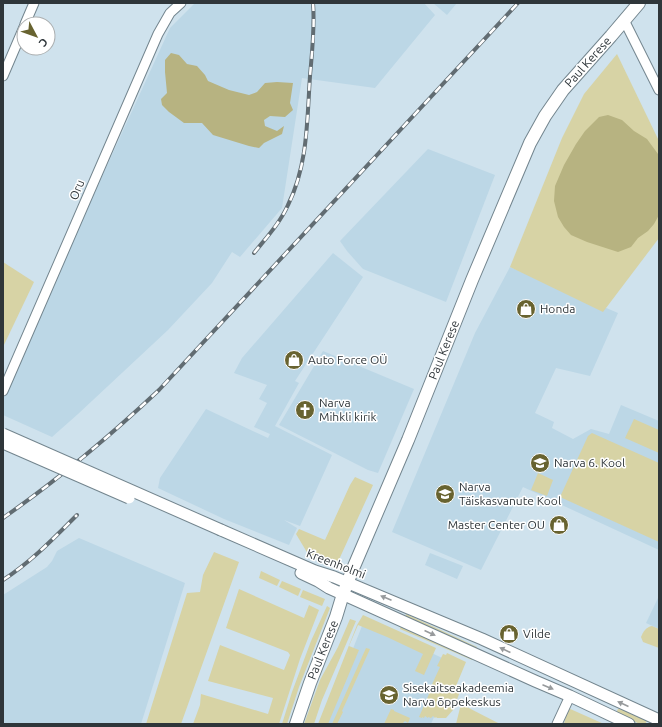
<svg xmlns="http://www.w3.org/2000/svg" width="662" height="727" viewBox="0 0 662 727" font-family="Ubuntu,sans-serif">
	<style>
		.built { fill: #bcd7e6 }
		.green { fill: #d7d3a5 }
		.water { fill: #b7b381 }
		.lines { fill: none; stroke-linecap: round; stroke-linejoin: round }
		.minor-casing { stroke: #73858e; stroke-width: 11 }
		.major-casing { stroke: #73858e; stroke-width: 13 }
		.highway-casing { stroke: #73858e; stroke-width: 14 }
		.minor { stroke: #fff; stroke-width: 9 }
		.major { stroke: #fff; stroke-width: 11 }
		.highway { stroke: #fff; stroke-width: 12 }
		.rail-casing { stroke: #616c72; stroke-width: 4 }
		.rail { stroke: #fff; stroke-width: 2.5; stroke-dasharray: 8; stroke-linecap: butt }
		.major-bridge-casing { stroke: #73858e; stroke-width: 13; stroke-linecap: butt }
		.major-bridge { stroke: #fff; stroke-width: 11 }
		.oneway { fill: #979a9c }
		.labels { text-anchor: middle; stroke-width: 3; stroke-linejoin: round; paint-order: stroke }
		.street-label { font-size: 12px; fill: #2f363a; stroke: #fff }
		.poi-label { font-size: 12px; fill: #2f363a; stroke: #fff; text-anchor: start }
	</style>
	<rect width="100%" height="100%" fill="#cfe2ed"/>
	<g class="built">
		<path d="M 195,3 L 424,3 L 435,15 L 375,88 L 302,78 L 282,208 L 240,257 L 232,252 L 212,283 L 168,330 L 78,414 L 52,437 L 3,415 L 3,393 L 170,28 Z"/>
		<path d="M 433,3 L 457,3 L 447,15 Z"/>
		<path d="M 428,149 L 495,175 L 446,302 L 363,269 L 347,251 L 340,241 Z"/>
		<path d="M 333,253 L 363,277 L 295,381 L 299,383 L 275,426 L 332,455 L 300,526 L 284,520 L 297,528 L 289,545 L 224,519 L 158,488 L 160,478 L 206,409 L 268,438 L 270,434 L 254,427 L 267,403 L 259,399 L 267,385 L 234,373 L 242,358 Z"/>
		<path d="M 510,267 L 618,313 L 590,376 L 556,368 L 535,413 L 554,422 L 552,428 L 573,439 L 591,429 L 609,434 L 621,405 L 659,421 L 659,550 L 523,487 L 481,570 L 392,532 L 475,333 Z"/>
		<path d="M 323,351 L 414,389 L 378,473 L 368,470 L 279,425 Z"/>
		<path d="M 79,538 L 185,583 L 141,724 L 3,724 L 3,595 L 47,567 L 52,561 L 57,551 Z"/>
		<path d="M 430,553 L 463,566 L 457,579 L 425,565 Z"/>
		<path d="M 659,596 L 659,629 L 646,623 Z"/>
		<path d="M 364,621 L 457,665 L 431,724 L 323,724 Z"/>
	</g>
	<g class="green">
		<path d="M 617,54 L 659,141 L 659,238 L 603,312 L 510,267 L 562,138 L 584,94 Z"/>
		<path d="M 3,262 L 34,282 L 3,347 Z"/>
		<path d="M 634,419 L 659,430 L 659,453 L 625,438 Z"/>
		<path d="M 592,433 L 659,463 L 659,542 L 560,497 L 588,436 Z"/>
		<path d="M 538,473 L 553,480 L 547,496 L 531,490 Z"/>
		<path d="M 355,477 L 373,485 L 337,564 L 336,565 L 333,565 L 308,554 L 296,534 L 299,529 L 325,540 L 350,485 Z"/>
		<path d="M 214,552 L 239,562 L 181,724 L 146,724 L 187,593 L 200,592 L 203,575 Z"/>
		<path d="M 261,571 L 280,580 L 277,586 L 259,578 Z"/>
		<path d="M 282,581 L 301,589 L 298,596 L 279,587 Z"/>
		<path d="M 239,589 L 304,618 L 309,605 L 319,610 L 300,659 L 279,724 L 193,724 L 200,705 L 201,694 L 268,714 L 273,698 L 208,681 L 220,645 L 284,670 L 290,655 L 288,652 L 226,628 Z"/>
		<path d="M 303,590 L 325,599 L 322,606 L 300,597 Z"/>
		<path d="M 327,606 L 330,608 L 299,687 L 287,724 L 282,724 L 292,692 L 311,641 Z"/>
		<path d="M 406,614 L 477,647 L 477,648 L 405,617 Z"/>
		<path d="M 363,615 L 436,648 L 424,675 L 415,671 L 423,654 L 387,637 L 358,625 L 349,646 L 359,650 L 328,724 L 318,724 L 357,625 Z"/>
		<path d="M 350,619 L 356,621 L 322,700 L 314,724 L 304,724 L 320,680 L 338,647 Z"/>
		<path d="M 401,626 L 472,658 L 472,660 L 400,629 Z"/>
		<path d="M 652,626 L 659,629 L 659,648 L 643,642 L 641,637 C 643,632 646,627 652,626 Z"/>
		<path d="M 366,648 L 370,649 L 342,711 L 343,712 L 337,724 L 332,724 Z"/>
		<path d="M 447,653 L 466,662 L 456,686 L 461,689 L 453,710 L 446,718 L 437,718 L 436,717 L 435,718 L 433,716 L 431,718 L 428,717 L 428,718 L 425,716 L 424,718 L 422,717 L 422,718 L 419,717 L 429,694 L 428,693 L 440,667 L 437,666 L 443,654 L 446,655 Z"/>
		<path d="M 461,704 L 500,724 L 456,724 Z"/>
		<path d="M 568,708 L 604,724 L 564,724 Z"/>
		<path d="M 391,709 L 394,710 L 394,711 L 410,718 L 408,723 L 405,721 L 402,724 L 388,723 L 384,724 Z"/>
		<path d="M 618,709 L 620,709 L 647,721 L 645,724 L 640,724 L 617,714 L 617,711 Z"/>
	</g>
	<g class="water">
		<path d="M 171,53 L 179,55 L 187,64 L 197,66 L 205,75 L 208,81 L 229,90 L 249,95 L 257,92 L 265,83 L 277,82 L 293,83 L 290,103 L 293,110 L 285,117 L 270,116 L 264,120 L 265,126 L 277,131 L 284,126 L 282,134 L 264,143 L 259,148 L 249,146 L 213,135 L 202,123 L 184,123 L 169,112 L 162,105 L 161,99 L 167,93 L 165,72 L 165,60 Z"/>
		<path d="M 608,115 L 622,120 L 634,131 L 647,139 L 658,154 L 659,215 L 654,224 L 648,231 L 638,238 L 631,247 L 618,252 L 587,242 L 571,235 L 564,227 L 558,217 L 554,201 L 555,186 L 564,165 L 576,144 L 585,131 L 599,117 Z"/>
	</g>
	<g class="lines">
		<defs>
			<g id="minor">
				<path d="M 624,20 L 659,90"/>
				<path d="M 25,24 L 34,3"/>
				<path d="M 3,76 L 24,27"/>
				<path d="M 3,391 L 158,34 L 170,13 L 181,3"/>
				<path d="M 557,724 L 570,696"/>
			</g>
			<g id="major">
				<path d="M 221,530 L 315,571 L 334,577 L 482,639 L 659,720"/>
				<path d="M 301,573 L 318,581 L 329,588 L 535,681 L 570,696 L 629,724"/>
			</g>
			<path id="highway" d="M 296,724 L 310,683 L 336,617 L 343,594 L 352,571 L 408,440 L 472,280 L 530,143 L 545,116 L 563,90 L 611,36 L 639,3"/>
		</defs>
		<use href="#minor" class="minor-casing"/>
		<use href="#major" class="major-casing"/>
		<use href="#highway" class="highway-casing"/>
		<use href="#minor" class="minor"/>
		<use href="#major" class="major"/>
		<use href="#highway" class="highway"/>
		<defs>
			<g id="rail">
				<path d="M 254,253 C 266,238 280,223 288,205 C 308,165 307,120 310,76 C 312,52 315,27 313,3"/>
				<path d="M 3,518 C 59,479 110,436 159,390 L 518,3"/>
				<path d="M 3,580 C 31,562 53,539 77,515"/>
			</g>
		</defs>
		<use href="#rail" class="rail-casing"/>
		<use href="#rail" class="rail"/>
		<defs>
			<g id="major-bridge">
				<path d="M 3,434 L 221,530"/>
				<path d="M 3,443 L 129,498"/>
			</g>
		</defs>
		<use href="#major-bridge" class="major-bridge-casing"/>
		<use href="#major-bridge" class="major-bridge"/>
	</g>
	<defs><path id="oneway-solid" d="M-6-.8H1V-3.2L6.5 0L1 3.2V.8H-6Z"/></defs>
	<g class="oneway">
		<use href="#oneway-solid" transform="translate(386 598) rotate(-157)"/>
		<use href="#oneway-solid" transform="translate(430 633) rotate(24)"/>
		<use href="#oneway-solid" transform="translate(505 650) rotate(-155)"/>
		<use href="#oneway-solid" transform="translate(548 687) rotate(23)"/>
		<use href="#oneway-solid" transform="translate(623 704) rotate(-156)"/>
	</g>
	<defs>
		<symbol id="shop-disc" viewBox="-11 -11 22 22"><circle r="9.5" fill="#686330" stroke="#fff"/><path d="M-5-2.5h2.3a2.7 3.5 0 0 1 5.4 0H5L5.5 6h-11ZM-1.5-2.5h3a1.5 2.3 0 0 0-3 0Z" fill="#fff"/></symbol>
		<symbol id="church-disc" viewBox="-11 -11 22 22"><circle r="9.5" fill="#686330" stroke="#fff"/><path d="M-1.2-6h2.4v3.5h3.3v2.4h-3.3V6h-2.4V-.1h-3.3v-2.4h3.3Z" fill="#fff"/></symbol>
		<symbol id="school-disc" viewBox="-11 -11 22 22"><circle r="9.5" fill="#686330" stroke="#fff"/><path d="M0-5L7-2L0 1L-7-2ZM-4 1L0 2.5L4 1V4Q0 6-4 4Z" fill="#fff"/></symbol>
		<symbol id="university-disc" viewBox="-11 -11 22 22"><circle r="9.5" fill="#686330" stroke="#fff"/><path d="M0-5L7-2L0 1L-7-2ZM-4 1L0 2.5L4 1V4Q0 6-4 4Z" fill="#fff"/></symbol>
	</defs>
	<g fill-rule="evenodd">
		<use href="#shop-disc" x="515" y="298" width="22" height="22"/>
		<use href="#shop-disc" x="283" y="349" width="22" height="22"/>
		<use href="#church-disc" x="294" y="399" width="22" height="22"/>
		<use href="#school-disc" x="529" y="452" width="22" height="22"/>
		<use href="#school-disc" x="434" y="483" width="22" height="22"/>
		<use href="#shop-disc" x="548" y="514" width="22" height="22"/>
		<use href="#shop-disc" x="498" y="623" width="22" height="22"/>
		<use href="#university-disc" x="378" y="684" width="22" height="22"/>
	</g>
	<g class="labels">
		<g class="street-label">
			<text transform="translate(588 62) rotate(-48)" y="4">Paul Kerese</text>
			<text transform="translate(77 190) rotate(-67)" y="4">Oru</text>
			<text transform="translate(444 350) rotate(-68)" y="4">Paul Kerese</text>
			<text transform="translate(336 564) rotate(21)" y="4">Kreenholmi</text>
			<text transform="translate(323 650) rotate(-68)" y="4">Paul Kerese</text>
		</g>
		<g class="poi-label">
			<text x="540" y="313">Honda</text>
			<text x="308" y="364">Auto Force OÜ</text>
			<text x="319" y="407">Narva<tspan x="319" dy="14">Mihkli kirik</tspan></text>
			<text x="554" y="467">Narva 6. Kool</text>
			<text x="459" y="491">Narva<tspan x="459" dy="14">Täiskasvanute Kool</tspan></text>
			<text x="545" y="529" text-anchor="end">Master Center OU</text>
			<text x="523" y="638">Vilde</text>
			<text x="403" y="692">Sisekaitseakadeemia<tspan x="403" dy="14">Narva õppekeskus</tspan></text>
		</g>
	</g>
	<rect width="662" height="727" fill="none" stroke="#2f363a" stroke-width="8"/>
	<g transform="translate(36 36) rotate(131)"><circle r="19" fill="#ffffff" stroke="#acafb0"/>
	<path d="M0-3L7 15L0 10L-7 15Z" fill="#686330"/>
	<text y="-6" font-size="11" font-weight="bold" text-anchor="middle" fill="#2f363a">С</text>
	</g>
</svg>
